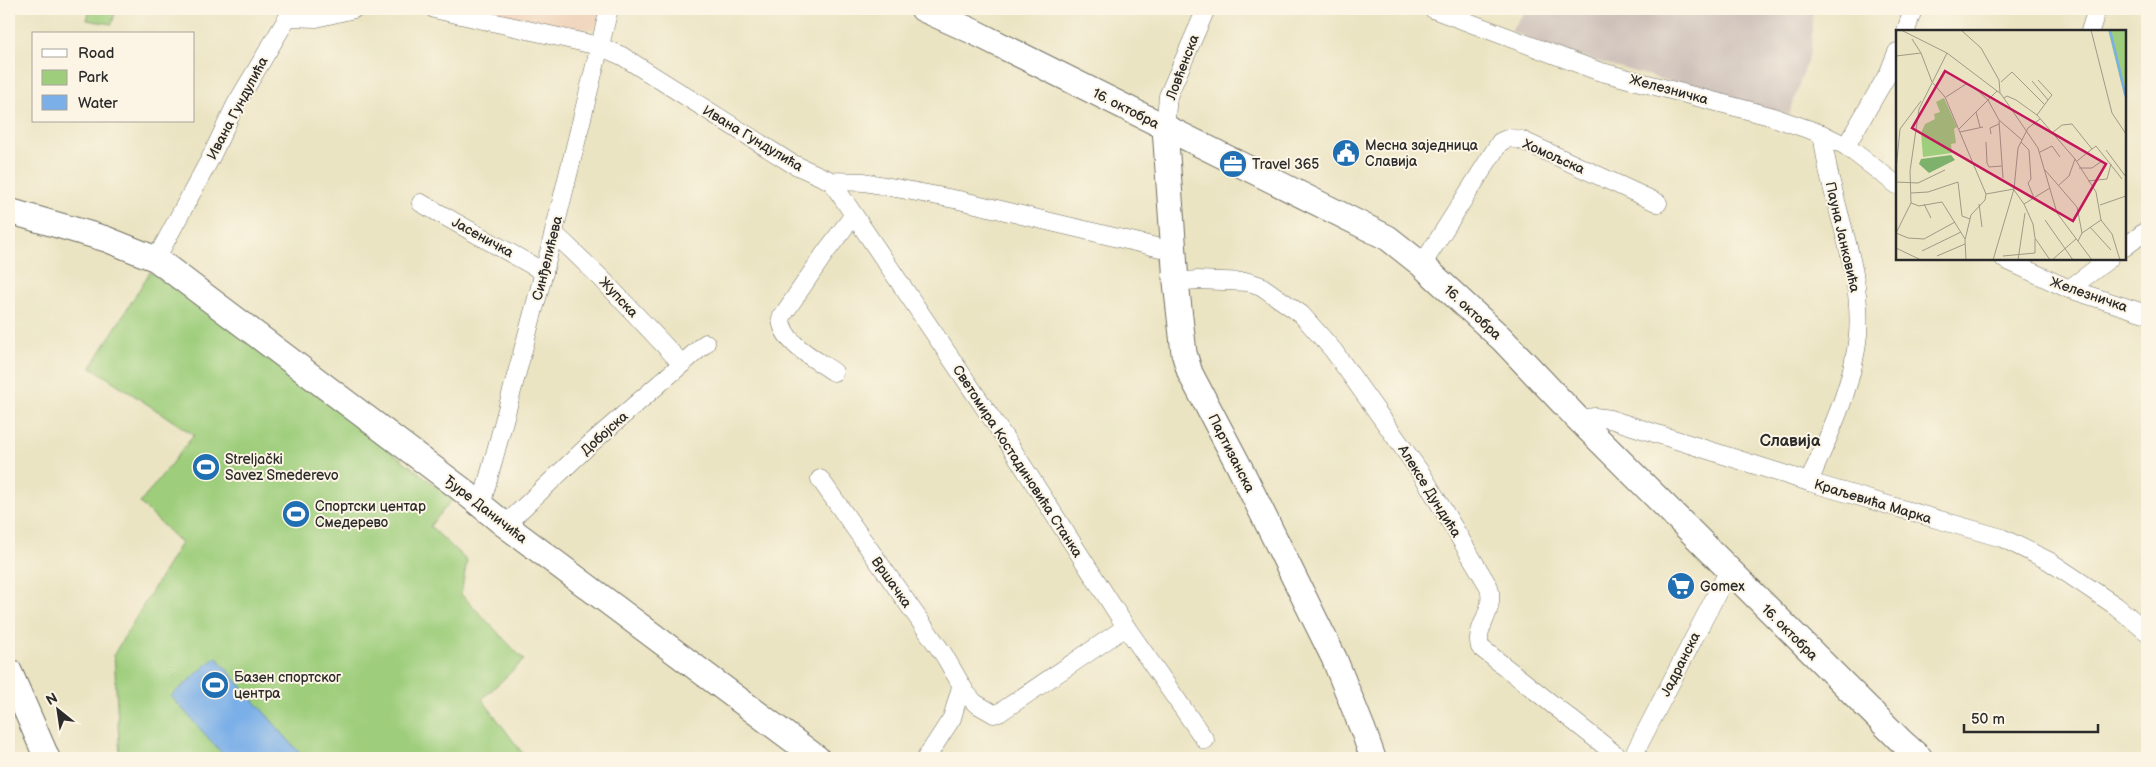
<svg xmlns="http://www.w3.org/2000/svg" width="2156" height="767" viewBox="0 0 2156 767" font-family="'Balsamiq Sans',sans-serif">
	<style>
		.built { fill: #f1d5bd }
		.industrial { fill: #cec1ba }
		.green { fill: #9ece7c; stroke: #647c54 }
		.water { fill: #7aafe8; stroke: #526d8a }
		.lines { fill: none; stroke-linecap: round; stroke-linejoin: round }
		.street-casing { stroke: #6e6c60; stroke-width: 19 }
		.secondary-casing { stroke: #6e6c60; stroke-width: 27 }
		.street { stroke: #fff; stroke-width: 18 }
		.secondary { stroke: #fff; stroke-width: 25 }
		.labels { text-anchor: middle; stroke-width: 4; stroke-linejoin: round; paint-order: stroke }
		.street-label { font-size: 14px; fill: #2b2b2b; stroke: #fcf5e5 }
		.poi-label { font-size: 14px; fill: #2b2b2b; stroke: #fcf5e5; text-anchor: start }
		.quarter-label { font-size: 16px; font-weight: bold; fill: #2b2b2b; stroke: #fcf5e5 }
		.inset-river { fill: none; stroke: #7aafe8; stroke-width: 2.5 }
		.inset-road { fill: none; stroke: #9e9a86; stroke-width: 1 }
		.view { fill: #c2185b; fill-opacity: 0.15; stroke: #c2185b; stroke-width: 2.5 }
		.inset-edge { fill: none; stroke: #2b2b2b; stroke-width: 2.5 }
	</style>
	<rect width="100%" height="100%" fill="#fcf5e5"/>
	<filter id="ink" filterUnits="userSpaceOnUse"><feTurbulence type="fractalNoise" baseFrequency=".02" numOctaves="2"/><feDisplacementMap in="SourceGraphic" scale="10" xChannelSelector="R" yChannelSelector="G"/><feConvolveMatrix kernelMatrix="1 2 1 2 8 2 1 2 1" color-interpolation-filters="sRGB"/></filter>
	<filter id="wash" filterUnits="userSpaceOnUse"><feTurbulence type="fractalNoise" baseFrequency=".0096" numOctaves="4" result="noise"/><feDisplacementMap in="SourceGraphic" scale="20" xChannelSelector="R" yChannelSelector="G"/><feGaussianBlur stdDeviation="1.12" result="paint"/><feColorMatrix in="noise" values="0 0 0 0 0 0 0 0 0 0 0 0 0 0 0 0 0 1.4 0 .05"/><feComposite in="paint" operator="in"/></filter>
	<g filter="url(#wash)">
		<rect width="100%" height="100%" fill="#ebe4c3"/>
		<path class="built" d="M 471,9 L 600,9 L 595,29 L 571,28 L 496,16 Z"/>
		<path class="industrial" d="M 1534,9 L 1813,9 L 1811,50 L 1789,115 L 1550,48 L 1511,31 L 1525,11 Z"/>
		<g class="green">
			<path d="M 90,9 L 116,9 L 112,24 L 87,20 Z"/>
			<path d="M 150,272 L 206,309 L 453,499 L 430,526 L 467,561 L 461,594 L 524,660 L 482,699 L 526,758 L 120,758 L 114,654 L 181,543 L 140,503 L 194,435 L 91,367 Z"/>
		</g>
		<path class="water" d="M 216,657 L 304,758 L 226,758 L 171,696 Z"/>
	</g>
	<g filter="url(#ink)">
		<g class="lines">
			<defs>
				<g id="street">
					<path d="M 434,9 L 599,46 L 622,56 L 791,163 L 831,181 L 864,182 L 959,200 L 1173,251"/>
					<path d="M 1433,9 L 1598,71 L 1770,116 L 1822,134 L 1846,146 L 1897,185"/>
					<path d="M 1906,31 L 1913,9"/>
					<path d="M 2090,31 L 2097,9"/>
					<path d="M 1165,128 L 1168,96 L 1206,9"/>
					<path d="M 1846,146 L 1889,72 L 1897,52"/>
					<path d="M 831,181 L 1007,441 L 1126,627 L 1205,740"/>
					<path d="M 421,203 L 544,272"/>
					<path d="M 554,233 L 601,278 L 682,364"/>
					<path d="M 2125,247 L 2147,230"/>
					<path d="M 156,259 L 210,159 L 236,104 L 288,17 L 316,18 L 354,9"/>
					<path d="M 2004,259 L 2069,289 L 2147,314"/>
					<path d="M 1422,265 L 1500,142 L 1509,138 L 1521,140 L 1658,203"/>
					<path d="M 1176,282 L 1197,280 L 1249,282 L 1261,286 L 1301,314 L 1333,350 L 1423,476 L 1489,587 C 1496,612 1474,627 1480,647 L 1620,758"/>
					<path d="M 2069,289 L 2109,259"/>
					<path d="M 834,372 C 815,359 782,343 781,318 L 825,253 L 853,216"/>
					<path d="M 1578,419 L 1595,417 L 1610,419 L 1809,482 L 2002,538 L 2049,561 L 2116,606 L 2147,632"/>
					<path d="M 820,479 L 944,655 L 966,693 L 975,703 L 994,714 L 999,713 L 1126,627"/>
					<path d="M 1809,482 C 1829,434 1853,387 1858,335 C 1862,284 1844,234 1832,186 C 1827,169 1825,151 1822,134"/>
					<path d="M 481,506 L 544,272 L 609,9"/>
					<path d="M 505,525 L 589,445 L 706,343"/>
					<path d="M 926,758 L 952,718 L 961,687"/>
					<path d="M 1632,758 L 1729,570"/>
				</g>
				<g id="secondary">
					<path d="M 923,9 L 972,31 L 1388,238 L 1422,265 L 1502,339 L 1578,419 L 1901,741 L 1920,758"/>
					<path d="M 1165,128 L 1176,282 L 1184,353 L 1190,373 L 1239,466 L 1334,658 L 1363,730 L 1373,758"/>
					<path d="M 9,211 L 106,239 L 156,259 L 461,489 L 505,525 L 817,758"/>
					<path d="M 9,671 L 47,758"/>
				</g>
			</defs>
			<use href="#street" class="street-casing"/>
			<use href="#secondary" class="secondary-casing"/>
			<use href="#street" class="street"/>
			<use href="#secondary" class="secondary"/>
		</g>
	</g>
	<defs>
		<symbol id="civic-disc" viewBox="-11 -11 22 22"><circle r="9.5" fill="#1f6fb2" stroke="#fcf5e5"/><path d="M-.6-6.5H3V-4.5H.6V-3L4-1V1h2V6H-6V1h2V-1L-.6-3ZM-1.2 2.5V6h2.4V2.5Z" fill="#fff"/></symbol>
		<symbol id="office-disc" viewBox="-11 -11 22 22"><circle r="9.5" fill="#1f6fb2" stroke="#fcf5e5"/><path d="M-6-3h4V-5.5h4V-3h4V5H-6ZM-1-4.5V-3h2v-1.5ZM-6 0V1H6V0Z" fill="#fff"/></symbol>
		<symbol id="stadium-disc" viewBox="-11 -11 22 22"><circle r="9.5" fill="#1f6fb2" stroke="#fcf5e5"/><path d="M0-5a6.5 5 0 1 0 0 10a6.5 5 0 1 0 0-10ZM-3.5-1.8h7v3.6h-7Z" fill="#fff"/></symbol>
		<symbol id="supermarket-disc" viewBox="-11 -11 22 22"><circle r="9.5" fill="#1f6fb2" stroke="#fcf5e5"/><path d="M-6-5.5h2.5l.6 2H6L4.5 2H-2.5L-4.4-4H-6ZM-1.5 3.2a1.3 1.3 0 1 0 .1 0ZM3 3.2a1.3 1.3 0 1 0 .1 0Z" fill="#fff"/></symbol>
	</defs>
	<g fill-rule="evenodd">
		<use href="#civic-disc" x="1330" y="137" width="32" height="32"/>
		<use href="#office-disc" x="1217" y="148" width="32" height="32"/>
		<use href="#stadium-disc" x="190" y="451" width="32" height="32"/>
		<use href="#stadium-disc" x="280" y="498" width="32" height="32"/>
		<use href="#supermarket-disc" x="1665" y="570" width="32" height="32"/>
		<use href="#stadium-disc" x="199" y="669" width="32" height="32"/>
	</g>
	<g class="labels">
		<g class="street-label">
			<text transform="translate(1182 67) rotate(-69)" y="5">Ловћенска</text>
			<text transform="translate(1669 89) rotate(15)" y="5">Железничка</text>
			<text transform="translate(237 108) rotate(-62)" y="5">Ивана Гундулића</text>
			<text transform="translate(1126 108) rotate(27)" y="5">16. октобра</text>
			<text transform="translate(753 138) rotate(31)" y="5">Ивана Гундулића</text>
			<text transform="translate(1554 156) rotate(24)" y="5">Хомољска</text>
			<text transform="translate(483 237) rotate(29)" y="5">Јасеничка</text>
			<text transform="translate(1843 237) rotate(77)" y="5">Пауна Јанковића</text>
			<text transform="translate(547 258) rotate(-76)" y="5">Синђелићева</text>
			<text transform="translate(2089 294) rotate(19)" y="5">Железничка</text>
			<text transform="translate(619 297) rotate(47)" y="5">Жупска</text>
			<text transform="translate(1473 312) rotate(43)" y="5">16. октобра</text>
			<text transform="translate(604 433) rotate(-42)" y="5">Добојска</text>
			<text transform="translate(1232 453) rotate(63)" y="5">Партизанска</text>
			<text transform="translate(1018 461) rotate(57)" y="5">Светомира Костадиновића Станка</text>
			<text transform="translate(1430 491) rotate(58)" y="5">Алексе Дундића</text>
			<text transform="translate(1873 501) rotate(17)" y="5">Краљевића Марка</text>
			<text transform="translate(486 509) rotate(38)" y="5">Ђуре Даничића</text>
			<text transform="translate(892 582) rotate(55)" y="5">Вршачка</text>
			<text transform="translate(1790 632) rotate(45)" y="5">16. октобра</text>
			<text transform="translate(1680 664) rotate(-63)" y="5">Јадранска</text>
		</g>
		<g class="poi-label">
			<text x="1365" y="150">Месна заједница<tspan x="1365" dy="16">Славија</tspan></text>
			<text x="1252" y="169">Travel 365</text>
			<text x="225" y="464">Streljački<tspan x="225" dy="16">Savez Smederevo</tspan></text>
			<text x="315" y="511">Спортски центар<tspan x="315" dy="16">Смедерево</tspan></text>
			<text x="1700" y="591">Gomex</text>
			<text x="234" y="682">Базен спортског<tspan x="234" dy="16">центра</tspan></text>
		</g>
		<g class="quarter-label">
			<text x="1790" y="446">Славија</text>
		</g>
	</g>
	<g transform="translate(1896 30)">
		<rect width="230" height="230" fill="#ebe4c3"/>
		<path d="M 212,0 L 230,0 L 230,65 L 228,65 ZM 48,68 L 61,97 L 58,99 L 60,113 L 55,114 L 56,123 L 27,127 L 25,103 L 29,94 L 39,89 L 38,84 L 44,82 L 40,72 Z" fill="#9ece7c"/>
		<path d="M 55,125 L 59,130 L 33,143 L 23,134 L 25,129 Z" fill="#7eb16c"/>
		<path class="inset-river" d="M 214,0 L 230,67"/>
		<path class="inset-road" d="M 5,0 L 51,23 L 105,64 L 142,118 L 161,183 L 196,230M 65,0 L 85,18 L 103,50 L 104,63M 195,0 L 216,83 L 230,104M 16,9 L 25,23 L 36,52M 0,26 L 25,23M 142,50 L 156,65 L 152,70M 136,51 L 152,70 L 141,85M 105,52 L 116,42 L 149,75M 37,53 L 49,67 L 90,164 L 89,170 L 75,185 L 69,210 L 70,230M 50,67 L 70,54 L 79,58 L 92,70 L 103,90 L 126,110M 108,68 L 111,66 L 120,70 L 141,85 L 179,129 L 200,162 L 205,190 L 216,204 L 224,230M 80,82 L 84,97M 103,91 L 107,148M 63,99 L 101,61M 64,102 L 87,97M 156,103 L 166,95 L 176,94 L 196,119 L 181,131M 95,104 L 94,98 L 103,94M 90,112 L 91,133M 125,112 L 133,120 L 135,149 L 132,153 L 138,168M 196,119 L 200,116 L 226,149M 210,120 L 230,147M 144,122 L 156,116 L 164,127M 91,133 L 93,137 L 106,136M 183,138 L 196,138 L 206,131M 0,140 L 4,99 L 25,71M 149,140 L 181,177 L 186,203 L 182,211M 192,151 L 211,149 L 215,134M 0,152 L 22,153 L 49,140M 163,155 L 173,146 L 179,129M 118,160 L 128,174 L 154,158M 15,163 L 32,162 L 62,152 L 66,186 L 74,189M 90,164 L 118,159M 15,173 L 23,176 L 46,172 L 69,209M 28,174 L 35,188M 83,174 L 86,197M 128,174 L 137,194 L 139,208 L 154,230M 204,175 L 230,166M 149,190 L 177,230M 194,197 L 215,220M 0,203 L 12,208 L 28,209 L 59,192M 0,203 L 15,173 L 14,141 L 23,79 L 51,23M 186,203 L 205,190M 0,218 L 25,230M 26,221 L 65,202M 41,226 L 69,214M 107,226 L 139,223 L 139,209M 97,230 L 118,159 L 122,118 L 132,98 L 144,89M 122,230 L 129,183M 156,230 L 180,209"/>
		<path class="view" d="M 49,41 L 210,134 L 177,191 L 16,98 Z"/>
		<rect width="230" height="230" class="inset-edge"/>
	</g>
	<rect width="2156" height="767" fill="none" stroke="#fcf5e5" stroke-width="30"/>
	<rect x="32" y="32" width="162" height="90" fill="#fcf5e5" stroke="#a8a49b"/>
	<rect x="42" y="49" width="25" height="8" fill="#ffffff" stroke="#a8a49b"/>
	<text x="78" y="58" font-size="15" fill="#2b2b2b">Road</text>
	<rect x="42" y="70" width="25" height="15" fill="#9ece7c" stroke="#a8a49b"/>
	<text x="78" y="82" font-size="15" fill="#2b2b2b">Park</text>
	<rect x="42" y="95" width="25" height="15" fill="#7aafe8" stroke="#a8a49b"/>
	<text x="78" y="108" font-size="15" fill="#2b2b2b">Water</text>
	<g transform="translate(58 710) rotate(330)" stroke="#fcf5e5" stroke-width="4" paint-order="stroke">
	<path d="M0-4L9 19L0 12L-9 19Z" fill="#2b2b2b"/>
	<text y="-8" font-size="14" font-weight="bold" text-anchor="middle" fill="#2b2b2b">N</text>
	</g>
	<path d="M1964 724v8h134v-8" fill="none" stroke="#2b2b2b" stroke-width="2.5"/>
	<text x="1971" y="724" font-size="15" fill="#2b2b2b" stroke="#fcf5e5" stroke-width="4" paint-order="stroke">50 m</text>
</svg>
